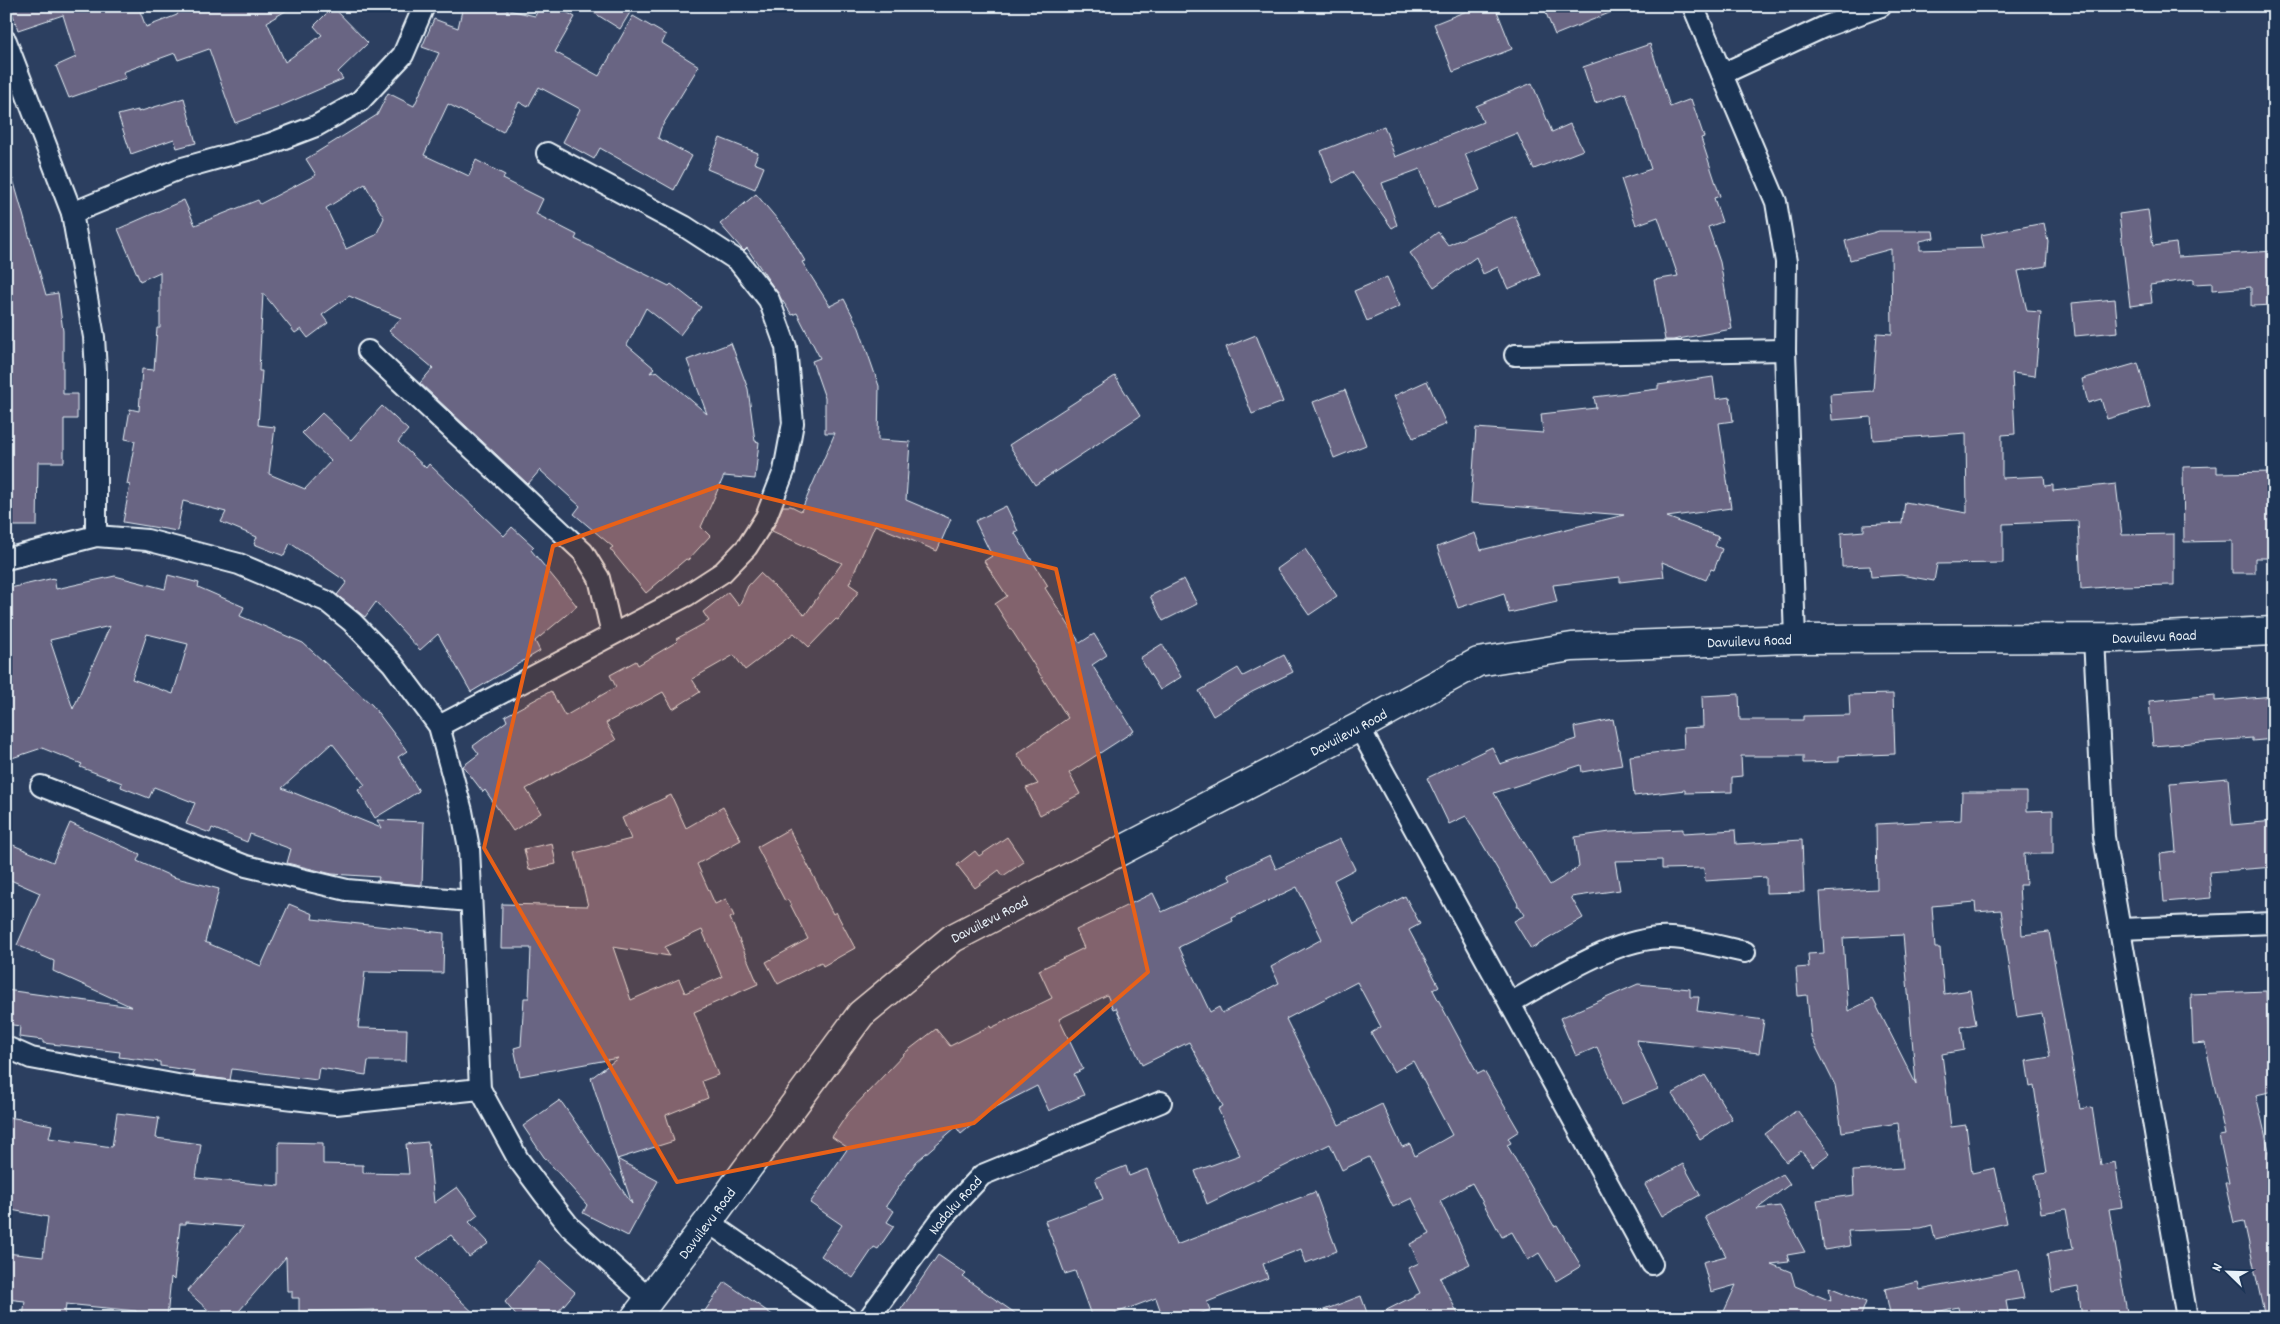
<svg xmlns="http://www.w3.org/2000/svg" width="2280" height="1324" viewBox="0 0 2280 1324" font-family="Dekko,sans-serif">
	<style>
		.building { fill: #696583; stroke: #e8f1f8; fill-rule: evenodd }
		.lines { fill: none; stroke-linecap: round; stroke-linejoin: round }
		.street-casing { stroke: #e8f1f8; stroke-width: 24 }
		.secondary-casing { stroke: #e8f1f8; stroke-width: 31 }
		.street { stroke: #1d3557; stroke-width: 20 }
		.secondary { stroke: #1d3557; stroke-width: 28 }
		.marked { fill: #e86118; fill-opacity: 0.2; stroke: #e86118; stroke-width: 4; stroke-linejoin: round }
		.labels { text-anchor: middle; stroke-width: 5; stroke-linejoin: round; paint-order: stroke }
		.street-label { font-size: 15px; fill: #e8f1f8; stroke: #1d3557 }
	</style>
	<rect width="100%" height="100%" fill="#2c3f60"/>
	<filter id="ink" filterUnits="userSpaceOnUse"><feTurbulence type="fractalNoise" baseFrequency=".02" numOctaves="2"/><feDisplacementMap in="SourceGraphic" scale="10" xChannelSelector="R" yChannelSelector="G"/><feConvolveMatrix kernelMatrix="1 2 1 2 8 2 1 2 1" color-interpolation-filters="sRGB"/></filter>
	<g filter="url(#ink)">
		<g class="building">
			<path d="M 10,6 L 138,6 L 146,27 L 177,15 L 181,6 L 294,6 L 267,22 L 285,62 L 322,35 L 314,26 L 333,7 L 368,43 L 338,72 L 343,79 L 276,108 L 235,123 L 209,49 L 178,60 L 175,53 L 123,72 L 126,78 L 69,98 L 56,66 L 76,57 L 63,15 L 18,30 Z"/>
			<path d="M 463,6 L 492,6 L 535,16 L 540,6 L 556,6 L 575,17 L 555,52 L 599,76 L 633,16 L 666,35 L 662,43 L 699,66 L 661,128 L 658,138 L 692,156 L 674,190 L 600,148 L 594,159 L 563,142 L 580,109 L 539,87 L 528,107 L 519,102 L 503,132 L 448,104 L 424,155 L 469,176 L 476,160 L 505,175 L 503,179 L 543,199 L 536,214 L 577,235 L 575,239 L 669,286 L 671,284 L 701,307 L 680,335 L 646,308 L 627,345 L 654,368 L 650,373 L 657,371 L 707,414 L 687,360 L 731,343 L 748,389 L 755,441 L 759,442 L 755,479 L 724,476 L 701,527 L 710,536 L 688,560 L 686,559 L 646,593 L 610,549 L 613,547 L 574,514 L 580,506 L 540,470 L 528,484 L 420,383 L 433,368 L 389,331 L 401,318 L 349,296 L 322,315 L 328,323 L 308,338 L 301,329 L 295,333 L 263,293 L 259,371 L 262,371 L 258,425 L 275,427 L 269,474 L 305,489 L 331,461 L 302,433 L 322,413 L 351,440 L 382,406 L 408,430 L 398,442 L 426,468 L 429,464 L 504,536 L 512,527 L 534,547 L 531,550 L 577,606 L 535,641 L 540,651 L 471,692 L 438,634 L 420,650 L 376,602 L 365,617 L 337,595 L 347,582 L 290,543 L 284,556 L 254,544 L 257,537 L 221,522 L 226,512 L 183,501 L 177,531 L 123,522 L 130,485 L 127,484 L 135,441 L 125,439 L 130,409 L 139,411 L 142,369 L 154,370 L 157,328 L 160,328 L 160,272 L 140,281 L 118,229 L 184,200 L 195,225 L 258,200 L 260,204 L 316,175 L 306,159 L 377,115 L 388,93 L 414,106 L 439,53 L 422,47 L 434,19 L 458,28 ZM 365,184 L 384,218 L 376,235 L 346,249 L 326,208 Z"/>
			<path d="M 583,6 L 634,6 L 620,29 Z"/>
			<path d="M 1479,6 L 1495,6 L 1512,49 L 1453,72 L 1434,24 Z"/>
			<path d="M 1543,6 L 1624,6 L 1624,7 L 1555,35 Z"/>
			<path d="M 1650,44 L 1670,107 L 1691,99 L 1704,137 L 1701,138 L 1720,196 L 1714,198 L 1722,222 L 1708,227 L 1720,262 L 1732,329 L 1673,340 L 1665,340 L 1654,280 L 1678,276 L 1658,217 L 1636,225 L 1621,179 L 1651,169 L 1626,93 L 1595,103 L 1583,67 Z"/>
			<path d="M 1532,83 L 1552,132 L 1570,124 L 1583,150 L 1534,169 L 1517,133 L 1465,154 L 1480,190 L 1435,208 L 1420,169 L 1382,183 L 1397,225 L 1392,228 L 1352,172 L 1333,183 L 1321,151 L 1384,126 L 1395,157 L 1483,122 L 1476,106 Z"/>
			<path d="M 184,98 L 196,143 L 177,148 L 174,139 L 131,154 L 118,115 L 138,110 L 138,112 Z"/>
			<path d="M 720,138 L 758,153 L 754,163 L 764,167 L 755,189 L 707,169 Z"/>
			<path d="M 13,179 L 46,295 L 58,293 L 63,331 L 63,394 L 77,394 L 77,419 L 64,419 L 64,462 L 38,462 L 37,526 L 6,526 L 6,435 L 8,435 L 8,394 L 10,394 L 10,334 L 6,334 L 6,180 Z"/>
			<path d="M 756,194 L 788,232 L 805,261 L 802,262 L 830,306 L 844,299 L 859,328 L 879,386 L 878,440 L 910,442 L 906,500 L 951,519 L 937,551 L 875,525 L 849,584 L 859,591 L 838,620 L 836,619 L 809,647 L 794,633 L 745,670 L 734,655 L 692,679 L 700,692 L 673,709 L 663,692 L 606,723 L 616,740 L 526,789 L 541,813 L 513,831 L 485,790 L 483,792 L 463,766 L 479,754 L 473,746 L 507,721 L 505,716 L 551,691 L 565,716 L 616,687 L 610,675 L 636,661 L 638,665 L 678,641 L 676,639 L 709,621 L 703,612 L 728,592 L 739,606 L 748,586 L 760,573 L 805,615 L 842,563 L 772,531 L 783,506 L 791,506 L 801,511 L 835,433 L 825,433 L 825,398 L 812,361 L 820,358 L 797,313 L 792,315 L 747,248 L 744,251 L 742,249 L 720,224 Z"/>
			<path d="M 2148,210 L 2153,246 L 2176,243 L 2178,257 L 2274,251 L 2274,305 L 2251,306 L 2251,287 L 2212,290 L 2212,283 L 2194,284 L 2194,279 L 2150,285 L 2152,303 L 2130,306 L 2119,214 Z"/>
			<path d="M 1515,216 L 1540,275 L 1508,289 L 1498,267 L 1483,274 L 1476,257 L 1434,287 L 1410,253 L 1438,232 L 1448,245 Z"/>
			<path d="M 2044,223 L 2048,242 L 2046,266 L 2018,271 L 2027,311 L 2041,312 L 2035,376 L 2012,373 L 2015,434 L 2002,435 L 2002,478 L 2044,476 L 2045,486 L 2053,485 L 2053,491 L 2116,484 L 2122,535 L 2174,534 L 2174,585 L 2119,586 L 2081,589 L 2078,521 L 2003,524 L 2003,563 L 1937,564 L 1934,581 L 1901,575 L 1871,577 L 1870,566 L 1842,567 L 1841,533 L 1864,531 L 1864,525 L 1902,523 L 1905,502 L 1967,513 L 1966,433 L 1873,440 L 1871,417 L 1832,420 L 1830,394 L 1873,391 L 1877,333 L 1892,334 L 1891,249 L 1850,260 L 1845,241 L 1879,231 L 1933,231 L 1934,238 L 1920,241 L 1920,250 L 1984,248 L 1981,235 Z"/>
			<path d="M 1387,277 L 1400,306 L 1367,321 L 1354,291 Z"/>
			<path d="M 2115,299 L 2118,332 L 2075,336 L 2072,303 Z"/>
			<path d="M 1256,335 L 1283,402 L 1252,414 L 1226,347 Z"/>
			<path d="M 2138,363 L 2150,407 L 2107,419 L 2101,399 L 2088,403 L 2082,379 Z"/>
			<path d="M 1115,376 L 1140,416 L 1035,485 L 1009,445 Z"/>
			<path d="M 1713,377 L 1716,399 L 1730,397 L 1733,421 L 1719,423 L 1731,508 L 1667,517 L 1719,537 L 1715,546 L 1722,549 L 1714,570 L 1711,569 L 1706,580 L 1662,562 L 1664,577 L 1620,582 L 1620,577 L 1553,585 L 1557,602 L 1509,613 L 1504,593 L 1458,608 L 1437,547 L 1475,533 L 1481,550 L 1624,515 L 1471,503 L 1476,428 L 1543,433 L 1541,414 L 1596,408 L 1594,397 L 1658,389 L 1658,385 Z"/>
			<path d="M 1427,381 L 1446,424 L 1413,438 L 1394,396 Z"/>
			<path d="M 1345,390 L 1366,445 L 1334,458 L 1313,402 Z"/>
			<path d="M 2217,466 L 2217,473 L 2274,472 L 2274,558 L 2255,558 L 2255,573 L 2232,573 L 2232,541 L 2184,542 L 2183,467 Z"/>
			<path d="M 1006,506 L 1018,531 L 1014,532 L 1048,586 L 1045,588 L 1080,643 L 1094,634 L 1107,655 L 1092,665 L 1134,731 L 1069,773 L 1080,794 L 1040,815 L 1026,788 L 1038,784 L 1017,754 L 1068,718 L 995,604 L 1007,596 L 984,561 L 992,556 L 975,521 Z"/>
			<path d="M 1305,549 L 1337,596 L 1309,615 L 1277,569 Z"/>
			<path d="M 168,575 L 199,583 L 198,587 L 244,607 L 240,616 L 303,643 L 372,705 L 407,751 L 398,757 L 419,791 L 375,818 L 358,790 L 365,785 L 332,743 L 282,788 L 381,828 L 377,820 L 424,822 L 422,885 L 378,881 L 379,877 L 332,874 L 287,863 L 291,849 L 250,834 L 247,842 L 212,828 L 210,833 L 186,824 L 195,803 L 154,787 L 149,798 L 121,787 L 122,783 L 80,767 L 82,764 L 42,748 L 6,760 L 6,589 L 54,578 L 56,589 L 115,576 L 165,589 ZM 110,626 L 73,709 L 50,640 ZM 147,634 L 188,644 L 173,694 L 132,679 Z"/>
			<path d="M 1184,579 L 1197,604 L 1163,621 L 1150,596 Z"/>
			<path d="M 1162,644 L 1181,677 L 1160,690 L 1140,658 Z"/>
			<path d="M 1284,655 L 1293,672 L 1252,692 L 1213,716 L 1199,691 L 1238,668 L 1243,676 Z"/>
			<path d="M 1739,694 L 1740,720 L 1803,720 L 1803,716 L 1850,715 L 1849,695 L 1893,694 L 1895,754 L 1839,756 L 1839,762 L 1803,763 L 1803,756 L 1741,756 L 1742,776 L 1732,777 L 1732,792 L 1685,793 L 1685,790 L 1634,796 L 1630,756 L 1684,749 L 1683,728 L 1703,727 L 1702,696 Z"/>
			<path d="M 2215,695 L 2215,701 L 2274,696 L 2274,739 L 2252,741 L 2252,738 L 2153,746 L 2149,701 Z"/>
			<path d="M 1613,719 L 1622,765 L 1582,772 L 1581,765 L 1494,793 L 1550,885 L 1579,867 L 1575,837 L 1610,832 L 1683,829 L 1683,833 L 1735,830 L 1736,844 L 1802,840 L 1804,892 L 1766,893 L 1766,877 L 1705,881 L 1704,868 L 1662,869 L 1662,860 L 1615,861 L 1620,890 L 1571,897 L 1583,918 L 1531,949 L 1514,921 L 1525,915 L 1519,906 L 1517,906 L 1518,904 L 1466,816 L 1449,824 L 1427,778 L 1492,747 L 1500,764 L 1576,739 L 1574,727 Z"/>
			<path d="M 2228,778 L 2232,825 L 2274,821 L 2274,867 L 2209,872 L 2211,898 L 2164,902 L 2160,854 L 2176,852 L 2170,783 Z"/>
			<path d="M 1962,792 L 2027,792 L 2027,811 L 2053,810 L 2053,854 L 2024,854 L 2026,885 L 2019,885 L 2022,935 L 2049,932 L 2080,1109 L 2092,1107 L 2101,1165 L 2115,1162 L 2122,1207 L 2109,1209 L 2128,1318 L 2082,1318 L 2078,1287 L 2052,1292 L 2047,1254 L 2073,1249 L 2066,1209 L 2041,1213 L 2035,1175 L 2047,1173 L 2034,1086 L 2030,1087 L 2026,1061 L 2050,1057 L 2042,1013 L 2017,1017 L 2001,910 L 1976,912 L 1975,902 L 1932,906 L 1935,948 L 1940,948 L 1944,994 L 1970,990 L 1976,1024 L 1961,1027 L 1964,1050 L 1942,1054 L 1951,1127 L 1966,1125 L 1972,1173 L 1995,1168 L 2007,1223 L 1935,1239 L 1932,1225 L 1921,1228 L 1848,1231 L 1850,1246 L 1824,1250 L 1817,1200 L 1854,1195 L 1853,1171 L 1903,1168 L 1898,1123 L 1842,1132 L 1835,1085 L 1811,1037 L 1807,995 L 1798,996 L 1796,968 L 1809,967 L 1808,954 L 1824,953 L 1820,892 L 1877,889 L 1876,824 L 1961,820 ZM 1903,935 L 1916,1084 L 1873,999 L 1848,1011 L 1843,938 Z"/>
			<path d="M 671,795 L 686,828 L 723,807 L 741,840 L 697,864 L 715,904 L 726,899 L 734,916 L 730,918 L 758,984 L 694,1012 L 718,1075 L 702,1081 L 708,1098 L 666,1115 L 674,1141 L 617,1159 L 591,1078 L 618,1058 L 520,1076 L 514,1048 L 521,1046 L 524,998 L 529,998 L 531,948 L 501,948 L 502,904 L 588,906 L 575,853 L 631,839 L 622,818 ZM 702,930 L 722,977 L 685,993 L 679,979 L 631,1000 L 613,947 L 669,956 L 665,947 Z"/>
			<path d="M 70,823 L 140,854 L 137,861 L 173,877 L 219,889 L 205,942 L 261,966 L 289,904 L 313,914 L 312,919 L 444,933 L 443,973 L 365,972 L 358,1028 L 407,1029 L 406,1061 L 368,1061 L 366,1075 L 319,1068 L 317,1080 L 232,1069 L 230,1080 L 193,1075 L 194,1071 L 160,1066 L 160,1062 L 119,1057 L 120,1052 L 43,1043 L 43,1040 L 19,1037 L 20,1026 L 6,1024 L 6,990 L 132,1007 L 53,971 L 54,961 L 17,945 L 40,893 L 6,878 L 6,842 L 53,862 Z"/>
			<path d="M 789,829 L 833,914 L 836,912 L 855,948 L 823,966 L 821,962 L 778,984 L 766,962 L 808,939 L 788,900 L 785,901 L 757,847 Z"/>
			<path d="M 1007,837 L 1024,862 L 1003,876 L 999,870 L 975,888 L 957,865 L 975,851 L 979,856 Z"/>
			<path d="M 1340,839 L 1355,869 L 1334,880 L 1354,924 L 1405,896 L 1420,924 L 1409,930 L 1439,986 L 1433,990 L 1478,1074 L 1484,1071 L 1519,1131 L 1508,1138 L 1511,1143 L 1507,1145 L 1554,1226 L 1557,1225 L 1581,1266 L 1556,1281 L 1539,1253 L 1528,1260 L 1512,1232 L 1502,1237 L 1472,1183 L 1440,1201 L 1470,1264 L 1440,1278 L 1460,1318 L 1371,1318 L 1420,1293 L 1408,1268 L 1419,1263 L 1410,1244 L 1430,1234 L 1412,1198 L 1393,1207 L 1369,1157 L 1342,1170 L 1330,1144 L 1207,1204 L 1195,1171 L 1240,1155 L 1218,1109 L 1223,1106 L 1189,1042 L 1142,1065 L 1116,1008 L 1113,1009 L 1107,995 L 1059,1019 L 1083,1069 L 1074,1074 L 1084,1095 L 1049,1111 L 1037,1086 L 990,1110 L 961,1134 L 956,1127 L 916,1162 L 886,1206 L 894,1211 L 887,1222 L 894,1226 L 878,1249 L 874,1247 L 853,1278 L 821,1256 L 842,1225 L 810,1203 L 848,1148 L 832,1137 L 848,1113 L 906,1052 L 936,1029 L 950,1046 L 990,1026 L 991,1028 L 1052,998 L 1039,970 L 1084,948 L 1076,930 L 1153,893 L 1162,912 L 1231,880 L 1228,875 L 1270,855 L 1276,869 ZM 1297,887 L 1322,939 L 1271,967 L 1279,983 L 1222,1013 L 1219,1007 L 1210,1012 L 1179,947 L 1233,921 L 1232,918 ZM 1357,982 L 1381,1027 L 1371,1033 L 1394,1072 L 1413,1061 L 1452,1135 L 1415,1156 L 1410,1144 L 1402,1147 L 1382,1104 L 1339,1125 L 1286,1019 Z"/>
			<path d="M 552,843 L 556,864 L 529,870 L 524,849 Z"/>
			<path d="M 1638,984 L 1690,989 L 1690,997 L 1699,997 L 1697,1011 L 1764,1020 L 1759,1053 L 1636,1040 L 1658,1089 L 1622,1104 L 1597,1047 L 1576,1056 L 1560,1018 Z"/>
			<path d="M 2266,991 L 2268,1047 L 2274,1046 L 2274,1091 L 2256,1095 L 2274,1172 L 2274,1318 L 2265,1318 L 2244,1221 L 2234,1223 L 2225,1183 L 2229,1183 L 2219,1136 L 2225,1135 L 2205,1043 L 2193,1044 L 2191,994 Z"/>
			<path d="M 1705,1075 L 1732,1119 L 1700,1139 L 1672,1094 Z"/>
			<path d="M 560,1100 L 632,1204 L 617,1159 L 658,1181 L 628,1236 L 583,1213 L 587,1205 L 544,1157 L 523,1126 Z"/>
			<path d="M 1797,1110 L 1830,1153 L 1813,1166 L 1801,1151 L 1786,1162 L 1765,1134 Z"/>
			<path d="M 117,1113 L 159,1118 L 156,1138 L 201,1144 L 196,1178 L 279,1186 L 279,1142 L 323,1143 L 323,1164 L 363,1165 L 363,1173 L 409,1174 L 406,1144 L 428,1142 L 434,1203 L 457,1187 L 478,1215 L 469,1222 L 489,1243 L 469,1257 L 451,1235 L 417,1259 L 479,1318 L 368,1318 L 375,1310 L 299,1312 L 299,1298 L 292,1298 L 292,1291 L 287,1291 L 286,1257 L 233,1318 L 217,1318 L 187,1291 L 243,1227 L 186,1222 L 186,1224 L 180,1224 L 174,1280 L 171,1277 L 167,1318 L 136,1318 L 136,1311 L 66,1304 L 64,1318 L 23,1318 L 25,1301 L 6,1299 L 6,1253 L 43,1257 L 48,1217 L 6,1209 L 6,1132 L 9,1117 L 52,1125 L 49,1138 L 112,1147 Z"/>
			<path d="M 1683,1164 L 1700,1195 L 1662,1216 L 1645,1185 Z"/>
			<path d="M 1126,1166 L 1129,1176 L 1147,1169 L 1176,1245 L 1315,1192 L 1337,1251 L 1306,1263 L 1301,1249 L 1263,1264 L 1268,1278 L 1207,1302 L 1210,1310 L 1189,1318 L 1163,1318 L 1156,1298 L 1103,1318 L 1092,1318 L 1075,1271 L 1065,1274 L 1045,1221 L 1103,1199 L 1095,1178 Z"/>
			<path d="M 1783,1174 L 1790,1184 L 1757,1209 L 1780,1206 L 1805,1252 L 1787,1255 L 1789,1262 L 1771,1264 L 1791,1272 L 1795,1286 L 1831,1301 L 1829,1287 L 1866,1302 L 1860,1318 L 1721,1318 L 1736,1285 L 1711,1292 L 1703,1262 L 1726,1256 L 1705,1217 Z"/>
			<path d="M 938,1255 L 966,1274 L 963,1277 L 1022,1318 L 895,1318 Z"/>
			<path d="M 540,1261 L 575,1292 L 553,1318 L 518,1318 L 505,1302 Z"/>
			<path d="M 2018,1270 L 2024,1298 L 2006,1301 L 2009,1318 L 1960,1318 L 1958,1307 L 1910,1318 L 1891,1318 L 1885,1289 L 1918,1282 L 1920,1290 Z"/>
			<path d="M 725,1282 L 777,1318 L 700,1318 Z"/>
			<path d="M 1361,1296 L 1369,1318 L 1308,1318 L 1308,1316 Z"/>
		</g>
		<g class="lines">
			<defs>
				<g id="street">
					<path d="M 1693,6 L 1776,202 L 1786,262 L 1785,350 L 1795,639"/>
					<path d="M 6,41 L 72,213 L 94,337 L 96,371 L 96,536"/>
					<path d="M 1722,74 L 1824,27 L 1881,6"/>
					<path d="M 72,213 L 179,169 L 269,144 L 316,126 L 360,101 L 403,55 L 424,6"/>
					<path d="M 368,351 L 583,552 L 599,578 L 612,634"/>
					<path d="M 1515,355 L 1785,350"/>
					<path d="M 6,559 L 96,536 L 147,540 L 239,564 L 326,601 L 352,622 L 392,663 L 439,726 L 462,811 L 469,848 L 480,1089 L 518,1159 L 544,1194 L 570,1227 L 649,1299"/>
					<path d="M 2094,638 L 2104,837 L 2187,1318"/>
					<path d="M 439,726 L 686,596 L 723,572 L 747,547 L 766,517 L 784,471 L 793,423 L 786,347 L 769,300 L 738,261 L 684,226 L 547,153"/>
					<path d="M 1359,727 L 1652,1264"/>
					<path d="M 41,786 L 246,866 L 347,890 L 470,901"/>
					<path d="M 2120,929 L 2274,923"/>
					<path d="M 1510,1003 C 1554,979 1619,935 1670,938 C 1695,939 1721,947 1745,952"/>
					<path d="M 6,1047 L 31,1058 L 183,1086 L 336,1104 L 480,1089"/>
					<path d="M 708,1222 L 847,1318"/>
					<path id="s1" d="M 869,1318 L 942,1218 L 982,1175 L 1161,1102"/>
				</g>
				<g id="secondary">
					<path id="s2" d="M 635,1318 L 708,1222 L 861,1014 L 953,938 L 1359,727 L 1478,662 L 1572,647 L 1795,639 L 2117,638 L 2274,631"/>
				</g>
			</defs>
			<use href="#street" class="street-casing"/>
			<use href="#secondary" class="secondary-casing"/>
			<use href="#street" class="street"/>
			<use href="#secondary" class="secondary"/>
		</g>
	</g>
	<path class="marked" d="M 719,486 L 1056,569 L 1148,972 L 974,1123 L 677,1182 L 484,848 L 553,546 Z"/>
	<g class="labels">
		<g class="street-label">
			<text dy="5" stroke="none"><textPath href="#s2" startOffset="1769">Davuilevu Road</textPath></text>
			<text dy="5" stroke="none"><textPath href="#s2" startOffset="1364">Davuilevu Road</textPath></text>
			<text dy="5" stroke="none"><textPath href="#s2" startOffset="944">Davuilevu Road</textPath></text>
			<text dy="5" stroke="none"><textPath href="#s2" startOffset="539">Davuilevu Road</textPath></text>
			<text dy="5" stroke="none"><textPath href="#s1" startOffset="142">Nadaku Road</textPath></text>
			<text dy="5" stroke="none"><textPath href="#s2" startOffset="119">Davuilevu Road</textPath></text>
		</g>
	</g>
	<rect width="2280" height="1324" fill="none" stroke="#1d3557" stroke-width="25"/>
	<rect x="12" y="12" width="2255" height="1299" fill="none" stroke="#e8f1f8" stroke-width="2" filter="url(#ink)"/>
	<g transform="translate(2228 1272) rotate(293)" stroke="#1d3557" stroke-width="4" paint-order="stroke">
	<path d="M0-4L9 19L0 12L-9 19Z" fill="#e8f1f8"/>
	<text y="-8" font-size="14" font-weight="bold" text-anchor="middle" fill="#e8f1f8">N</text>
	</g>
</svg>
